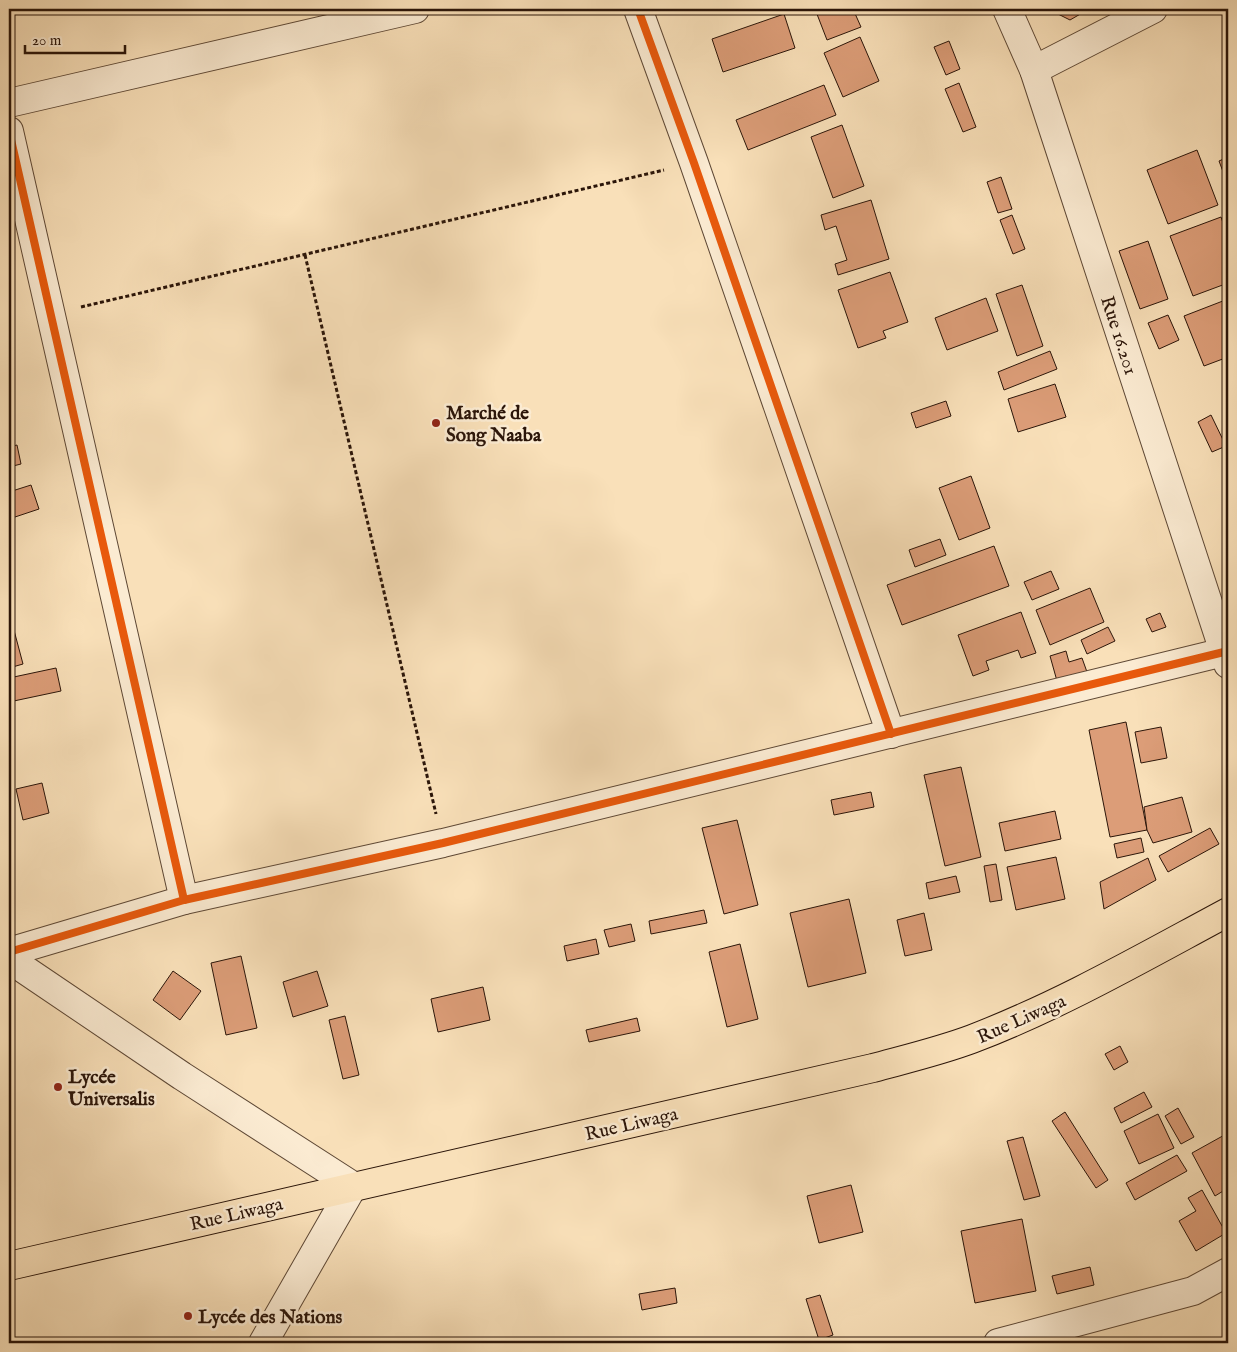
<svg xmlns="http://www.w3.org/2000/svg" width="1237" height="1352" viewBox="0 0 1237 1352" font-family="'IM FELL English',serif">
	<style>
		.building { fill: #dc9d78; stroke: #2b1509 }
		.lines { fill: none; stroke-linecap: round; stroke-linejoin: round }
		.minor-casing { stroke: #5e4835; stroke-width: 30 }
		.major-casing { stroke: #2b1509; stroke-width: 30 }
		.path { stroke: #2b1509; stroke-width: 3; stroke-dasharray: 4 2.5; stroke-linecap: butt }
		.minor { stroke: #fbebd2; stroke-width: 28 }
		.major { stroke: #f9e0b9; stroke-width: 28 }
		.cycleway-casing { stroke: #fbebd2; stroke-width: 11 }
		.cycleway { stroke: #e8590c; stroke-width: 8 }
		.poi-dot { fill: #8f2418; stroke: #fbebd2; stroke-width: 2 }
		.labels { text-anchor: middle; stroke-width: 5; stroke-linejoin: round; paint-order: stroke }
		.street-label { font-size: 19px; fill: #2b1509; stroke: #fbebd2 }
		.poi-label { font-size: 19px; font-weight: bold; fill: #2b1509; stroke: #fbebd2; text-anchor: start }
	</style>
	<rect width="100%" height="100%" fill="#f9e0b9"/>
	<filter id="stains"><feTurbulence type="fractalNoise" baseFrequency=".004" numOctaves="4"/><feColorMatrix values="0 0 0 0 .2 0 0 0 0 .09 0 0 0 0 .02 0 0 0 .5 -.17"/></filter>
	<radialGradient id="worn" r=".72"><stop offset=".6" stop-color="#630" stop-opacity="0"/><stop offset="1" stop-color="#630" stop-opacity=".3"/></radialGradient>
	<g class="building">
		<path d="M 815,9 L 853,9 L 861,27 L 827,40 Z"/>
		<path d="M 1048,9 L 1089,9 L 1070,20 Z"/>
		<path d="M 784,14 L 795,48 L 723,72 L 712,39 Z"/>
		<path d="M 860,37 L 879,81 L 843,97 L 824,53 Z"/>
		<path d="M 949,41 L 960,69 L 946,75 L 934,47 Z"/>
		<path d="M 959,83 L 976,127 L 963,132 L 945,89 Z"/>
		<path d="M 824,85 L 836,115 L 748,150 L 736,120 Z"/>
		<path d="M 842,125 L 864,186 L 833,198 L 811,137 Z"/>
		<path d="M 1197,150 L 1218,205 L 1168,224 L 1147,170 Z"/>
		<path d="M 1228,157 L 1228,185 L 1219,161 Z"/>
		<path d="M 1001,177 L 1012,209 L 998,213 L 987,182 Z"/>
		<path d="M 871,200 L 889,259 L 838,275 L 835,264 L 847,260 L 836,226 L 825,230 L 821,215 Z"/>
		<path d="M 1012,215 L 1025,249 L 1013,254 L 1000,220 Z"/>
		<path d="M 1221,217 L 1228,237 L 1228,283 L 1193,296 L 1170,236 Z"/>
		<path d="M 1148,241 L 1168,299 L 1140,309 L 1119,251 Z"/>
		<path d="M 890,272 L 908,322 L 883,331 L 886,338 L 858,348 L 838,290 Z"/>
		<path d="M 1022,285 L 1043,346 L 1017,356 L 996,294 Z"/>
		<path d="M 986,298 L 998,331 L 947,350 L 935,318 Z"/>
		<path d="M 1228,299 L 1228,357 L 1204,366 L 1184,316 Z"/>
		<path d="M 1168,315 L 1179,340 L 1159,349 L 1148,323 Z"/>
		<path d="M 1050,351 L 1057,369 L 1004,390 L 998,372 Z"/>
		<path d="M 1055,384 L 1066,417 L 1018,432 L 1008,399 Z"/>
		<path d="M 946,401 L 951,416 L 916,428 L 911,413 Z"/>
		<path d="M 1211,415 L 1226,446 L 1212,452 L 1198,422 Z"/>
		<path d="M 17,445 L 21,464 L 9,467 L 9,447 Z"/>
		<path d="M 971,476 L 990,528 L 959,540 L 939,488 Z"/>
		<path d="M 31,485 L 39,509 L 9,519 L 9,492 Z"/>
		<path d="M 940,539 L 946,555 L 915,567 L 909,550 Z"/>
		<path d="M 994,546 L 1009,586 L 902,625 L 887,585 Z"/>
		<path d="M 1051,571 L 1059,589 L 1032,600 L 1024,582 Z"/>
		<path d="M 1090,588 L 1104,622 L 1050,645 L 1036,610 Z"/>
		<path d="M 1021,612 L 1036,653 L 1021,658 L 1018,650 L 986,661 L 989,670 L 973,676 L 958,635 Z"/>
		<path d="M 1160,613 L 1166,627 L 1152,632 L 1146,619 Z"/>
		<path d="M 11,619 L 23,664 L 9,668 L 9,620 Z"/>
		<path d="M 1108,627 L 1115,641 L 1087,654 L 1081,640 Z"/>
		<path d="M 1066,651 L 1069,662 L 1082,658 L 1087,672 L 1057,681 L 1050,656 Z"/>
		<path d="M 56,668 L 61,691 L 9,702 L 9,678 Z"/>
		<path d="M 1126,722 L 1147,830 L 1110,837 L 1089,730 Z"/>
		<path d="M 1161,727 L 1167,758 L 1141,763 L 1135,732 Z"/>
		<path d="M 961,767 L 981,857 L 945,866 L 924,775 Z"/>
		<path d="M 42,783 L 49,813 L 23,820 L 16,789 Z"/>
		<path d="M 871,792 L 874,807 L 834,815 L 831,800 Z"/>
		<path d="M 1182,797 L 1192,832 L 1153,843 L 1147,830 L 1144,807 Z"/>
		<path d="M 1055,811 L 1061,839 L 1005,851 L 999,823 Z"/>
		<path d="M 737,820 L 758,905 L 724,914 L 702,828 Z"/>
		<path d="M 1210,828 L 1219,844 L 1168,872 L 1159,856 Z"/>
		<path d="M 1141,838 L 1144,852 L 1117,858 L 1114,844 Z"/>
		<path d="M 1056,857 L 1065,899 L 1016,910 L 1007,867 Z"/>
		<path d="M 1148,858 L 1156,880 L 1104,909 L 1100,882 Z"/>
		<path d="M 996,864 L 1002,900 L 990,902 L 984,866 Z"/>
		<path d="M 956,876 L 960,892 L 929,899 L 926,883 Z"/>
		<path d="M 849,899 L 866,973 L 808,987 L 790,913 Z"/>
		<path d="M 704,910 L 707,923 L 651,934 L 649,921 Z"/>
		<path d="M 924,913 L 932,950 L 905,956 L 897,920 Z"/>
		<path d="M 631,924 L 635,941 L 609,947 L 604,930 Z"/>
		<path d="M 596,939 L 599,954 L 567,961 L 564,946 Z"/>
		<path d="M 740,944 L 758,1019 L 727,1027 L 709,952 Z"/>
		<path d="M 241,956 L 257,1028 L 226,1035 L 211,963 Z"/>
		<path d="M 173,971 L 201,991 L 180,1020 L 153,1000 Z"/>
		<path d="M 317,971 L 328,1006 L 293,1017 L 283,982 Z"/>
		<path d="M 483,987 L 490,1020 L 438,1032 L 431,999 Z"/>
		<path d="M 345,1016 L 359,1075 L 343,1079 L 329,1020 Z"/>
		<path d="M 637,1018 L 640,1031 L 589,1042 L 586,1030 Z"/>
		<path d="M 1120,1046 L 1128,1062 L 1114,1070 L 1105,1054 Z"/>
		<path d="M 1144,1092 L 1152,1107 L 1121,1123 L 1114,1108 Z"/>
		<path d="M 1178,1108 L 1194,1137 L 1181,1144 L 1165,1116 Z"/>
		<path d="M 1065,1112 L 1108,1180 L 1096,1188 L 1052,1121 Z"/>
		<path d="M 1158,1114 L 1174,1148 L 1139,1164 L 1124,1131 Z"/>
		<path d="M 1228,1133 L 1228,1188 L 1215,1196 L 1192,1153 Z"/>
		<path d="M 1023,1137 L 1040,1196 L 1024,1200 L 1007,1141 Z"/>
		<path d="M 1177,1155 L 1187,1171 L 1135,1200 L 1126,1183 Z"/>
		<path d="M 851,1185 L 863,1232 L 819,1243 L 807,1196 Z"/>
		<path d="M 1202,1190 L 1226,1233 L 1196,1251 L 1179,1221 L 1196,1211 L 1188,1198 Z"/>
		<path d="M 1022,1219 L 1036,1291 L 975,1303 L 961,1231 Z"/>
		<path d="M 1090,1267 L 1094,1285 L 1057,1294 L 1052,1276 Z"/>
		<path d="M 675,1288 L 677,1303 L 642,1310 L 639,1294 Z"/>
		<path d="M 820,1295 L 833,1335 L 819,1340 L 806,1299 Z"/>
	</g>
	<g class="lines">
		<defs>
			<g id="minor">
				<path d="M 638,9 L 694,163 L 891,734"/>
				<path d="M 1007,9 L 1034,70 L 1228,664"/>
				<path d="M 1034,70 L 1153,9"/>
				<path d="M 9,103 L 415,9"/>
				<path d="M 9,131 L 184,900"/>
				<path d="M 9,952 L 184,900 L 443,843 L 1224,652"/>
				<path d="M 9,959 L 182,1076 L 353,1186 L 263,1343"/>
				<path d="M 998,1343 L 1193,1291 L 1228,1272"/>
			</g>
			<path id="major" d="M 9,1266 L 873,1068 C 906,1059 940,1051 972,1039 C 1061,1005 1144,957 1228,912"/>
		</defs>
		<use href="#minor" class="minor-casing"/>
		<use href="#major" class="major-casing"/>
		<g class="path">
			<path d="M 305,255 L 436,814"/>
			<path d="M 81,307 L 664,170"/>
		</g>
		<use href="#minor" class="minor"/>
		<use href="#major" class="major"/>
		<defs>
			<g id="cycleway">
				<path d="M 638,9 L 694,163 L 891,734"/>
				<path d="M 9,131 L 184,900"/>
				<path d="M 9,952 L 184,900 L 443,843 L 1224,652"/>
			</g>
		</defs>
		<use href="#cycleway" class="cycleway-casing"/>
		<use href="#cycleway" class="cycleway"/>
	</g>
	<g class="poi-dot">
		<circle cx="436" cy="423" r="5"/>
		<circle cx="58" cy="1087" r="5"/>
		<circle cx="188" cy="1316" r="5"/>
	</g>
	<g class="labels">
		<g class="street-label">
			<text transform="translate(1120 335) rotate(72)" y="7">Rue 16.201</text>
			<text transform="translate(1021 1018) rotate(-24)" y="7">Rue Liwaga</text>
			<text transform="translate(631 1123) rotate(-13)" y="7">Rue Liwaga</text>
			<text transform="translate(236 1213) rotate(-13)" y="7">Rue Liwaga</text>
		</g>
		<g class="poi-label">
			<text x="446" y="419">Marché de<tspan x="446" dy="22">Song Naaba</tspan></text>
			<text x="68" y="1083">Lycée<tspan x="68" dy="22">Universalis</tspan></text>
			<text x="198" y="1323">Lycée des Nations</text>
		</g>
	</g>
	<rect width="1237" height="1352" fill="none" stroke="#f9e0b9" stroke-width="30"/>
	<rect x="10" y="10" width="1217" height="1332" fill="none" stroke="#2b1509" stroke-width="2.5"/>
	<rect x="15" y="15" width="1207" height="1322" fill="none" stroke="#2b1509"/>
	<path d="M25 45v8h100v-8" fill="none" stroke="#2b1509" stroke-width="2.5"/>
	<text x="32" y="45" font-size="15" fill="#2b1509" stroke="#fbebd2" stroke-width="4" paint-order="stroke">20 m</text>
	<rect width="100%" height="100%" filter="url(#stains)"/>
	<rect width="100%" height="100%" fill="url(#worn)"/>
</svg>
